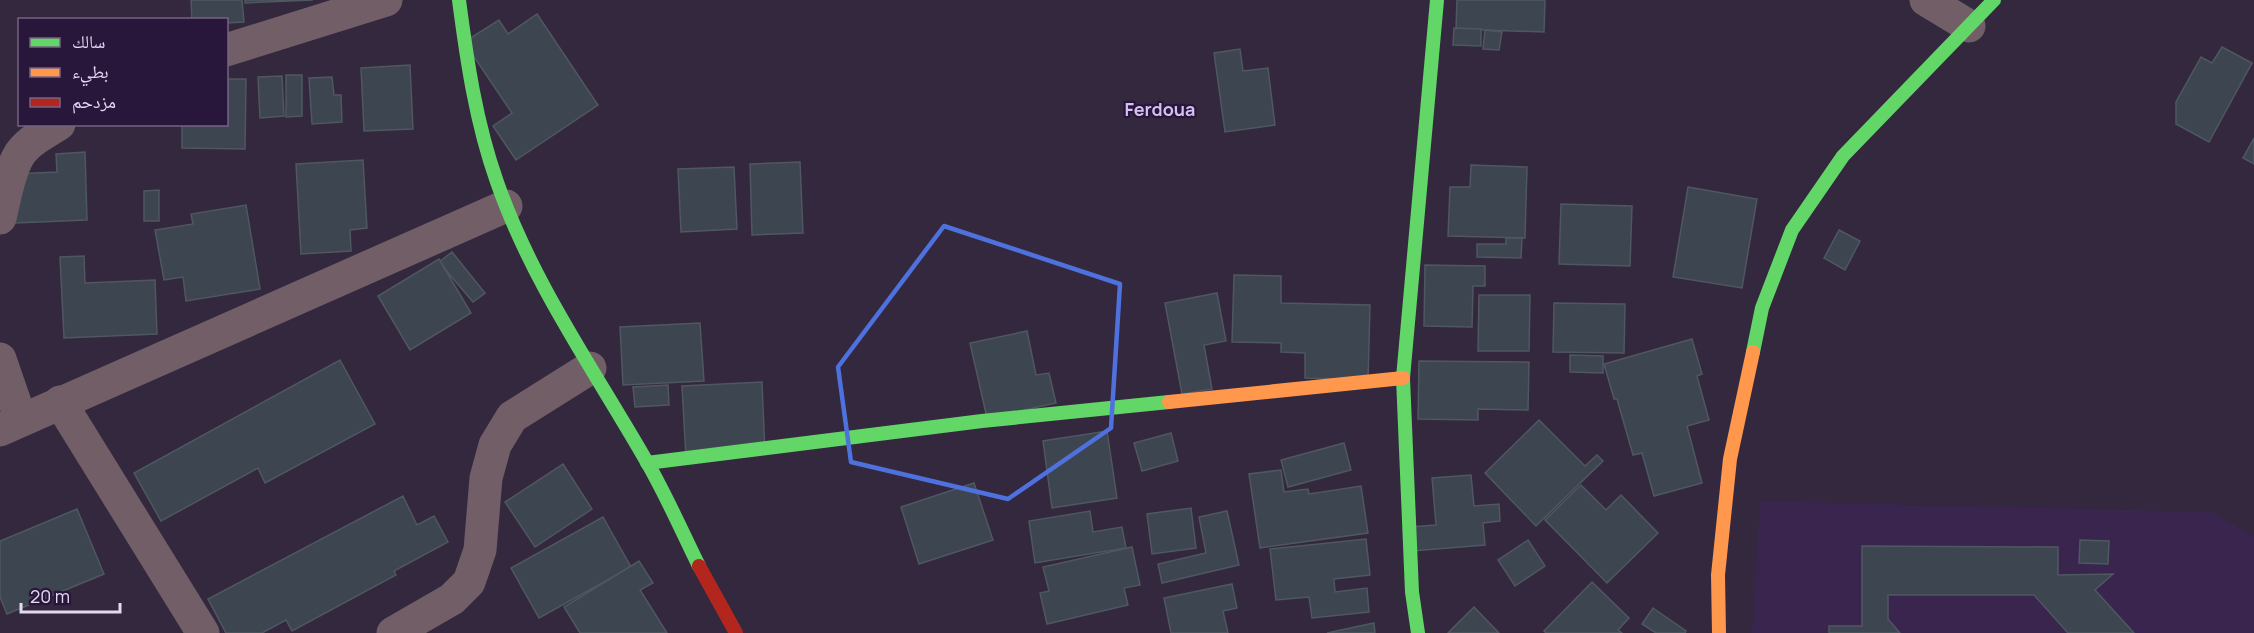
<svg xmlns="http://www.w3.org/2000/svg" width="2254" height="633" viewBox="0 0 2254 633" font-family="Manrope,'Noto Naskh Arabic',sans-serif">
	<style>
		.built { fill: #39254e }
		.building { fill: #3d4650; stroke: #4f5760; stroke-width: 1.5 }
		.lines { fill: none; stroke-linecap: round; stroke-linejoin: round }
		.street { stroke: #725e66; stroke-width: 33 }
		.fast { stroke: #63d668; stroke-width: 14 }
		.slow { stroke: #ff974d; stroke-width: 14 }
		.jam { stroke: #b3261e; stroke-width: 14 }
		.marked { fill: none; stroke: #4f71de; stroke-width: 4.5; stroke-linejoin: round }
		.labels { text-anchor: middle; stroke-width: 4.5; stroke-linejoin: round; paint-order: stroke }
		.quarter-label { font-size: 18px; font-weight: bold; fill: #d5c0f0; stroke: #29163b }
	</style>
	<rect width="100%" height="100%" fill="#33283e"/>
	<path class="built" d="M 1760,501 L 2212,512 L 2254,536 L 2254,633 L 1752,633 Z"/>
	<g class="building">
		<path d="M 191,0 L 242,0 L 244,22 L 226,23 L 226,20 L 192,20 Z"/>
		<path d="M 245,0 L 313,0 L 245,3 Z"/>
		<path d="M 1457,0 L 1545,0 L 1544,32 L 1456,29 Z"/>
		<path d="M 537,14 L 598,105 L 516,160 L 493,126 L 512,113 L 464,42 L 499,20 L 508,34 Z"/>
		<path d="M 1454,28 L 1481,29 L 1481,46 L 1453,45 Z"/>
		<path d="M 1485,30 L 1502,32 L 1499,50 L 1483,49 Z"/>
		<path d="M 2222,47 L 2252,63 L 2209,142 L 2176,124 L 2176,102 L 2201,57 L 2212,63 Z"/>
		<path d="M 1240,49 L 1243,71 L 1268,68 L 1275,125 L 1225,132 L 1214,53 Z"/>
		<path d="M 410,65 L 413,129 L 364,131 L 361,68 Z"/>
		<path d="M 286,75 L 302,75 L 302,116 L 286,117 Z"/>
		<path d="M 282,76 L 284,116 L 260,118 L 258,77 Z"/>
		<path d="M 332,77 L 334,95 L 341,95 L 342,122 L 312,124 L 309,78 Z"/>
		<path d="M 226,79 L 246,79 L 245,149 L 182,148 L 182,124 L 226,124 Z"/>
		<path d="M 2254,138 L 2254,164 L 2243,158 Z"/>
		<path d="M 85,152 L 87,220 L 15,223 L 13,174 L 57,172 L 56,154 Z"/>
		<path d="M 363,160 L 367,228 L 350,230 L 351,251 L 301,254 L 296,164 Z"/>
		<path d="M 800,162 L 803,233 L 752,235 L 750,164 Z"/>
		<path d="M 1471,165 L 1527,167 L 1525,238 L 1448,236 L 1450,187 L 1470,187 Z"/>
		<path d="M 734,167 L 737,229 L 681,232 L 678,169 Z"/>
		<path d="M 1688,187 L 1757,199 L 1742,288 L 1673,277 Z"/>
		<path d="M 159,190 L 159,221 L 144,221 L 144,191 Z"/>
		<path d="M 1561,204 L 1632,206 L 1630,266 L 1559,264 Z"/>
		<path d="M 246,205 L 260,289 L 186,301 L 183,277 L 164,280 L 155,230 L 193,224 L 191,214 Z"/>
		<path d="M 1839,230 L 1860,241 L 1845,270 L 1824,258 Z"/>
		<path d="M 1506,238 L 1522,238 L 1521,258 L 1477,257 L 1477,244 L 1506,244 Z"/>
		<path d="M 452,252 L 485,293 L 473,302 L 439,262 Z"/>
		<path d="M 84,256 L 85,283 L 155,280 L 157,334 L 64,338 L 60,257 Z"/>
		<path d="M 439,259 L 471,313 L 410,350 L 378,296 Z"/>
		<path d="M 1425,265 L 1485,266 L 1485,286 L 1473,286 L 1472,327 L 1424,326 Z"/>
		<path d="M 1234,275 L 1281,276 L 1281,303 L 1370,305 L 1368,380 L 1305,378 L 1305,353 L 1281,352 L 1281,343 L 1232,342 Z"/>
		<path d="M 1217,293 L 1226,341 L 1204,345 L 1212,389 L 1182,394 L 1165,303 Z"/>
		<path d="M 1479,295 L 1530,295 L 1529,351 L 1478,351 Z"/>
		<path d="M 1554,303 L 1625,304 L 1624,353 L 1553,352 Z"/>
		<path d="M 700,323 L 704,381 L 623,385 L 620,327 Z"/>
		<path d="M 1027,331 L 1036,375 L 1049,373 L 1056,403 L 987,418 L 970,343 Z"/>
		<path d="M 1692,339 L 1702,374 L 1697,376 L 1709,420 L 1687,426 L 1702,483 L 1654,496 L 1642,453 L 1633,455 L 1617,399 L 1614,399 L 1604,364 Z"/>
		<path d="M 1570,355 L 1603,356 L 1603,373 L 1570,372 Z"/>
		<path d="M 340,360 L 375,424 L 265,483 L 258,468 L 161,521 L 134,473 Z"/>
		<path d="M 1419,361 L 1529,362 L 1528,410 L 1478,409 L 1478,420 L 1418,419 Z"/>
		<path d="M 762,382 L 765,454 L 686,458 L 682,386 Z"/>
		<path d="M 668,385 L 669,405 L 635,407 L 633,387 Z"/>
		<path d="M 1539,420 L 1585,466 L 1597,455 L 1603,461 L 1536,526 L 1485,473 Z"/>
		<path d="M 1107,431 L 1117,498 L 1052,508 L 1043,441 Z"/>
		<path d="M 1171,433 L 1178,461 L 1142,471 L 1134,443 Z"/>
		<path d="M 1344,443 L 1351,470 L 1288,487 L 1281,460 Z"/>
		<path d="M 563,464 L 592,509 L 535,547 L 505,502 Z"/>
		<path d="M 1281,470 L 1284,492 L 1308,489 L 1309,494 L 1361,486 L 1368,533 L 1260,548 L 1249,474 Z"/>
		<path d="M 1471,475 L 1474,506 L 1499,504 L 1500,521 L 1483,523 L 1485,545 L 1412,551 L 1410,527 L 1436,525 L 1432,478 Z"/>
		<path d="M 974,483 L 993,540 L 919,564 L 901,507 Z"/>
		<path d="M 1581,485 L 1606,510 L 1621,495 L 1658,533 L 1607,583 L 1545,520 Z"/>
		<path d="M 403,496 L 417,525 L 434,516 L 448,542 L 394,571 L 396,575 L 292,631 L 286,620 L 262,633 L 226,633 L 208,599 Z"/>
		<path d="M 1191,508 L 1196,548 L 1152,554 L 1147,514 Z"/>
		<path d="M 77,509 L 104,574 L 7,614 L 0,597 L 0,541 Z"/>
		<path d="M 1090,511 L 1093,532 L 1122,527 L 1126,548 L 1035,563 L 1029,521 Z"/>
		<path d="M 1227,511 L 1239,565 L 1162,583 L 1158,564 L 1206,553 L 1199,517 Z"/>
		<path d="M 603,517 L 631,567 L 539,618 L 511,568 Z"/>
		<path d="M 1366,539 L 1370,575 L 1334,579 L 1335,592 L 1367,588 L 1369,612 L 1312,618 L 1309,597 L 1276,600 L 1270,549 Z"/>
		<path d="M 1528,540 L 1545,566 L 1515,586 L 1498,560 Z"/>
		<path d="M 2080,540 L 2109,541 L 2108,564 L 2079,563 Z"/>
		<path d="M 1862,546 L 2058,547 L 2058,575 L 2113,574 L 2095,590 L 2134,633 L 2068,633 L 2034,595 L 1888,595 L 1888,619 L 1900,633 L 1829,633 L 1829,626 L 1862,626 Z"/>
		<path d="M 1132,547 L 1140,585 L 1124,588 L 1128,605 L 1047,624 L 1040,593 L 1049,591 L 1043,567 Z"/>
		<path d="M 639,561 L 653,583 L 640,590 L 667,633 L 580,633 L 564,607 Z"/>
		<path d="M 1592,582 L 1629,618 L 1618,630 L 1622,633 L 1546,633 L 1544,631 Z"/>
		<path d="M 1232,584 L 1237,608 L 1223,611 L 1228,633 L 1171,633 L 1164,598 Z"/>
		<path d="M 1474,607 L 1499,633 L 1448,633 Z"/>
		<path d="M 1653,608 L 1686,631 L 1685,633 L 1656,633 L 1642,624 Z"/>
		<path d="M 1374,623 L 1375,633 L 1327,633 Z"/>
	</g>
	<g class="lines">
		<g class="street">
			<path d="M 1926,0 L 1969,26"/>
			<path d="M 226,50 L 386,0"/>
			<path d="M 0,218 C 5,198 8,175 18,157 C 26,142 45,133 59,124"/>
			<path d="M 0,359 L 21,420"/>
			<path d="M 60,402 L 203,633"/>
			<path d="M 0,430 L 506,206"/>
			<path d="M 393,633 L 452,599 L 469,582 L 480,550 L 486,478 L 495,445 L 512,417 L 590,368"/>
		</g>
		<g class="fast">
			<path d="M 459,0 C 467,61 476,123 497,182 C 531,280 592,367 644,457 C 665,492 681,530 699,566"/>
			<path d="M 1753,352 L 1762,308 L 1792,230 L 1843,156 L 1994,0"/>
			<path d="M 647,463 L 982,421 L 1169,402"/>
			<path d="M 1418,633 L 1412,592 L 1403,378 L 1437,0"/>
		</g>
		<g class="slow">
			<path d="M 1169,402 L 1403,378"/>
			<path d="M 1719,633 L 1718,575 L 1730,459 L 1753,352"/>
		</g>
		<path class="jam" d="M 699,566 L 736,633"/>
	</g>
	<path class="marked" d="M 944,226 L 1120,284 L 1111,428 L 1008,499 L 851,462 L 838,367 Z"/>
	<g class="labels">
		<g class="quarter-label">
			<text x="1160" y="116">Ferdoua</text>
		</g>
	</g>
	<rect x="18" y="18" width="210" height="108" fill="#29163b" stroke="#746484" stroke-width="1.5"/>
	<rect x="30" y="38" width="30" height="9" fill="#63d668" stroke="#746484" stroke-width="1.5"/>
	<text x="72" y="48" font-size="18" fill="#e4d9f2">سالك</text>
	<rect x="30" y="68" width="30" height="9" fill="#ff974d" stroke="#746484" stroke-width="1.5"/>
	<text x="72" y="78" font-size="18" fill="#e4d9f2">بطيء</text>
	<rect x="30" y="98" width="30" height="9" fill="#b3261e" stroke="#746484" stroke-width="1.5"/>
	<text x="72" y="108" font-size="18" fill="#e4d9f2">مزدحم</text>
	<path d="M21 603v9h99v-9" fill="none" stroke="#e4d9f2" stroke-width="3"/>
	<text x="30" y="603" font-size="18" fill="#e4d9f2" stroke="#29163b" stroke-width="4.5" paint-order="stroke">20 m</text>
</svg>
